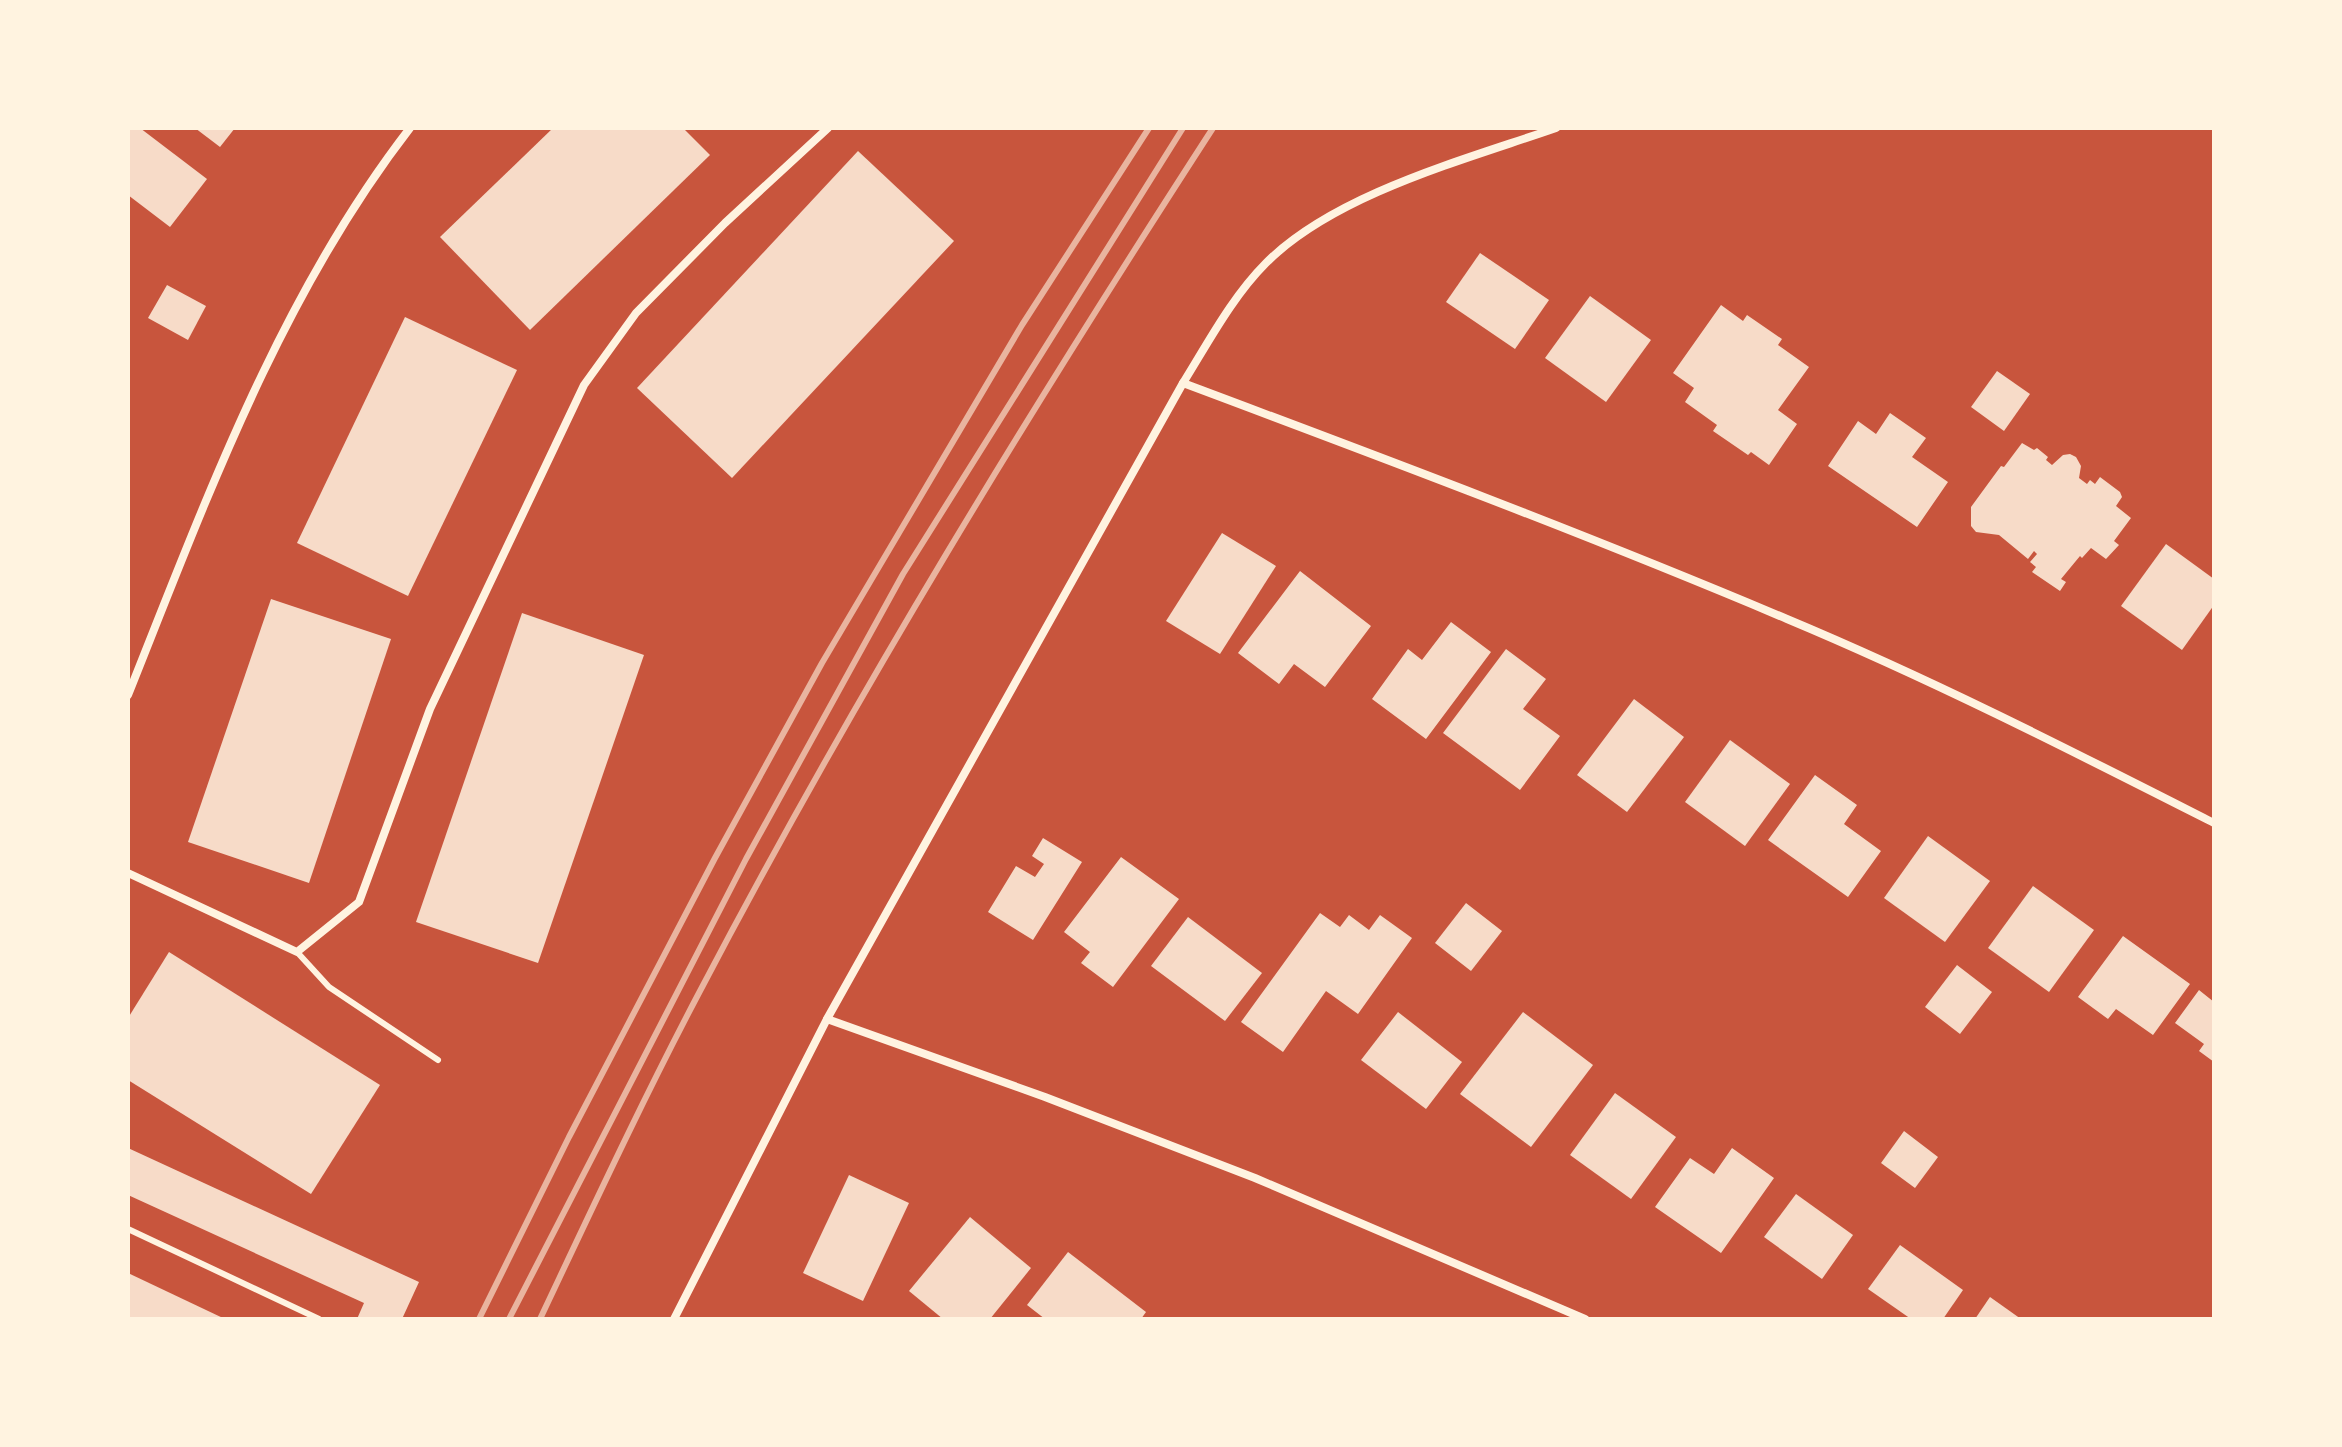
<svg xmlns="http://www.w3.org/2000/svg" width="2342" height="1447" viewBox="0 0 2342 1447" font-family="'PT Sans',sans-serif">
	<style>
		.building { fill: #f7dbc8 }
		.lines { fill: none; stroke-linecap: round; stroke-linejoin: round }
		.service { stroke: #fff3e0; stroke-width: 6 }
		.minor { stroke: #fff3e0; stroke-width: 8 }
		.rail { stroke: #e9b49f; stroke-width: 6 }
	</style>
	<rect width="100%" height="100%" fill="#c8553d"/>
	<g class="building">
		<path d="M 128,128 L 140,128 L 207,179 L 170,227 L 128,195 Z"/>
		<path d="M 195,128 L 235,128 L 220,147 Z"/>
		<path d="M 553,128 L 683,128 L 710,155 L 530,330 L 440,237 Z"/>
		<path d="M 858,151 L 954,241 L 732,478 L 637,388 Z"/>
		<path d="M 1480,253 L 1549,300 L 1515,349 L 1446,302 Z"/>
		<path d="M 167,285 L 206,306 L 188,340 L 148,318 Z"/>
		<path d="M 1590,296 L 1651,340 L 1606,402 L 1545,358 Z"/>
		<path d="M 1721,305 L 1743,321 L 1747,315 L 1782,339 L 1778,345 L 1809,367 L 1778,410 L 1797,424 L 1769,465 L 1751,452 L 1748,455 L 1713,431 L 1717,425 L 1685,402 L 1694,388 L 1673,373 Z"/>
		<path d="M 405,317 L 517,370 L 408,596 L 297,543 Z"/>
		<path d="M 1997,371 L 2030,394 L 2004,431 L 1971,407 Z"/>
		<path d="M 1890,413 L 1926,438 L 1912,457 L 1948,482 L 1917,527 L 1828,466 L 1858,421 L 1876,434 Z"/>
		<path d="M 2022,443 L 2034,450 L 2037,448 L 2048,457 L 2046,460 L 2052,465 L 2063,455 L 2070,454 L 2076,457 L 2081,466 L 2079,478 L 2087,484 L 2090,480 L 2095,484 L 2100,477 L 2120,492 L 2122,497 L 2116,506 L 2131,518 L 2114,541 L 2119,545 L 2106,559 L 2091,548 L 2082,558 L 2080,556 L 2061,579 L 2066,582 L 2060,591 L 2032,572 L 2036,567 L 2030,562 L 2037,554 L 2034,551 L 2028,559 L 1999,535 L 1976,532 L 1971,526 L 1971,507 L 2001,466 L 2004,467 Z"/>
		<path d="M 1222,533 L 1276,566 L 1220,654 L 1166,621 Z"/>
		<path d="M 2166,544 L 2214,579 L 2214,605 L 2182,650 L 2121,606 Z"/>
		<path d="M 1300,571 L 1371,626 L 1325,687 L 1294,664 L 1279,684 L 1238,653 Z"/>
		<path d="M 271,599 L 391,639 L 309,883 L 188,842 Z"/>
		<path d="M 522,613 L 644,655 L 538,963 L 416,922 Z"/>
		<path d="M 1451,622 L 1491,652 L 1426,739 L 1372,699 L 1408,649 L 1422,660 Z"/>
		<path d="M 1506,649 L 1546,679 L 1523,709 L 1560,736 L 1520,790 L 1443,733 Z"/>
		<path d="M 1634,699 L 1684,737 L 1627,812 L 1577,775 Z"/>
		<path d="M 1730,740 L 1790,784 L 1745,846 L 1685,802 Z"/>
		<path d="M 1815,775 L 1857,805 L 1844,824 L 1881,851 L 1848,897 L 1768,840 Z"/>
		<path d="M 1928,836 L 1990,881 L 1945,942 L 1884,898 Z"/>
		<path d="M 1043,838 L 1082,862 L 1033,940 L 988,912 L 1016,866 L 1035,877 L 1044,864 L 1032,856 Z"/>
		<path d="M 1121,857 L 1179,899 L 1113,987 L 1081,963 L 1090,952 L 1064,932 Z"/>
		<path d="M 2033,886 L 2094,930 L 2049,992 L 1988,948 Z"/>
		<path d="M 1466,903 L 1502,931 L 1471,971 L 1435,943 Z"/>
		<path d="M 1320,913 L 1340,927 L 1349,915 L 1369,930 L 1380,915 L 1412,938 L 1358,1014 L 1326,991 L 1283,1052 L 1241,1022 Z"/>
		<path d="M 1188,917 L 1262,973 L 1225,1021 L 1151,966 Z"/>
		<path d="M 2123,936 L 2190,984 L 2153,1035 L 2116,1009 L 2108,1019 L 2078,997 Z"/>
		<path d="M 169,952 L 380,1085 L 311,1194 L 128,1080 L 128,1018 Z"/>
		<path d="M 1957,965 L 1992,992 L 1960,1034 L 1925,1007 Z"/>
		<path d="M 2199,990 L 2214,1002 L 2214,1062 L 2199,1051 L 2204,1044 L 2175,1023 Z"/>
		<path d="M 1398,1012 L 1462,1062 L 1426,1109 L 1361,1060 Z"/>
		<path d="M 1523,1012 L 1593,1065 L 1531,1147 L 1460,1094 Z"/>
		<path d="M 1615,1093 L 1676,1137 L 1631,1199 L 1570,1155 Z"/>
		<path d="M 1904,1131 L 1938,1157 L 1915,1188 L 1881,1163 Z"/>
		<path d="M 128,1148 L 419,1282 L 402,1319 L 357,1319 L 364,1303 L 128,1195 Z"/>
		<path d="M 1732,1148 L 1774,1178 L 1721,1253 L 1655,1207 L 1690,1158 L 1714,1174 Z"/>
		<path d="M 849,1175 L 909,1203 L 863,1301 L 803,1273 Z"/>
		<path d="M 1796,1194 L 1853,1235 L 1822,1279 L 1764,1237 Z"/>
		<path d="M 970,1217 L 1031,1268 L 990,1319 L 943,1319 L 909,1291 Z"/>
		<path d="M 1900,1245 L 1963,1290 L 1943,1319 L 1911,1319 L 1868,1289 Z"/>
		<path d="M 1068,1252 L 1146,1312 L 1141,1319 L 1045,1319 L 1027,1305 Z"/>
		<path d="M 128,1273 L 225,1319 L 128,1319 Z"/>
		<path d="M 1990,1297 L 2021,1319 L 1975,1319 Z"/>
	</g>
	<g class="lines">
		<g class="service">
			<path d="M 297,952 L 329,987 L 438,1060"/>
			<path d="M 128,1229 L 319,1319"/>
		</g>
		<g class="minor">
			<path d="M 1183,383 C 1386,459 1588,535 1787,619 C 1933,680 2074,752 2214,823"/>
			<path d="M 128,695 C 206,500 280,296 410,128"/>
			<path d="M 128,873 L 297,952 L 359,902 L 430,709 L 584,385 L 636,313 L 725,223 L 828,128"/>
			<path d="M 827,1019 L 1045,1097 L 1255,1178 L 1585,1319"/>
			<path d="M 674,1319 L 827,1019 L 1183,383 C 1208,343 1232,297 1266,263 C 1335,194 1464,160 1556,128"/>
		</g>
		<g class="rail">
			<path d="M 479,1319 L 569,1137 L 715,858 L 822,663 L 1022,325 L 1149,128"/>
			<path d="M 509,1319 L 746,859 L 903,574 L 1183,128"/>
			<path d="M 540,1319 C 592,1209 643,1099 700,991 C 855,695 1031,409 1213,128"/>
		</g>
	</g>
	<rect width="2342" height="1447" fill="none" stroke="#fff3e0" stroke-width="260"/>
</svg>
